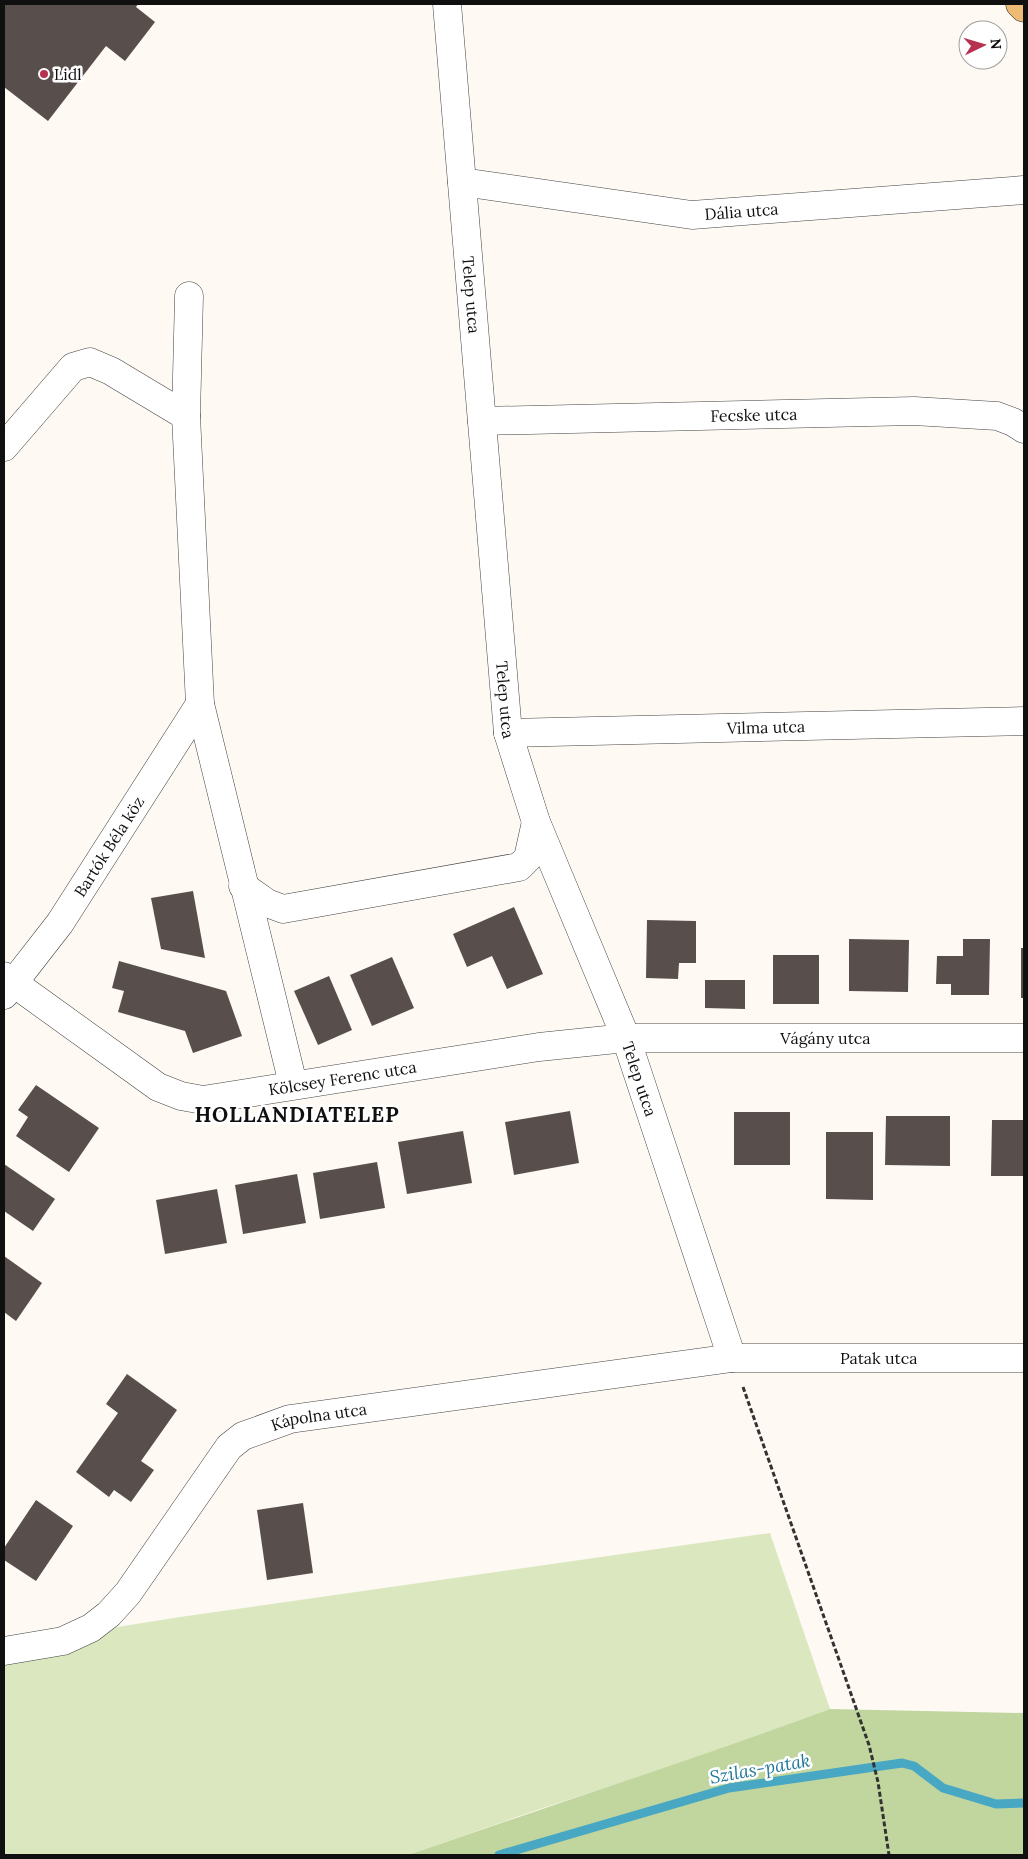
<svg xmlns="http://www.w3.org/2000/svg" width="1028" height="1859" viewBox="0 0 1028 1859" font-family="Lora,serif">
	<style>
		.green { fill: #dae7bf }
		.forest { fill: #c1d69f }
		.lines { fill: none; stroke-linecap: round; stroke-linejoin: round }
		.stream { stroke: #48a7c3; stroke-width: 9 }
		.building { fill: #584f4d }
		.minor-casing { stroke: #434343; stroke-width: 29 }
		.primary-casing { stroke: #212121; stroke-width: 29 }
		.path { stroke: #323232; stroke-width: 3; stroke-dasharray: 5 2.5; stroke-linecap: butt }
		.minor { stroke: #fff; stroke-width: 28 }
		.primary { stroke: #eebb74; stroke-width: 28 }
		.poi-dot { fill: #b6324e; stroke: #fff; stroke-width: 2 }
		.labels { text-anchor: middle; stroke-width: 5; stroke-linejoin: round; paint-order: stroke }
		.poi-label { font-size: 16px; fill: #101010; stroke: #fff; text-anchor: start }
		.street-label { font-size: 16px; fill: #101010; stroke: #fff }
		.water-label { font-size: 18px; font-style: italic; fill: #227999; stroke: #fff }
		.district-label { font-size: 21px; font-weight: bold; letter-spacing: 1px; fill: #101010; stroke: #fff }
	</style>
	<rect width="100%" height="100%" fill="#fefaf3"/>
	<path class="green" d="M 770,1533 L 830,1709 L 715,1752 L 537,1810 L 408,1855 L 4,1855 L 4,1645 L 180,1617 Z"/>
	<path class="forest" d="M 830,1709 L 1024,1713 L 1024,1855 L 408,1855 C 548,1806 690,1761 830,1709 Z"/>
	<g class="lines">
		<path class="stream" d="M 499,1855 L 729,1788 L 902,1763 L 914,1766 L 943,1788 L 996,1804 L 1024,1803"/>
	</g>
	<g class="building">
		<path d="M 4,4 L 138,4 L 136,7 L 155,22 L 125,61 L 106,46 L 48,121 L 4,87 Z"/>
		<path d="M 193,891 L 205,958 L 161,949 L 151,898 Z"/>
		<path d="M 514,907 L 543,974 L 507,989 L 492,956 L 467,967 L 453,934 Z"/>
		<path d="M 647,920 L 696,921 L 696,963 L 679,963 L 678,979 L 646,978 Z"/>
		<path d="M 849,939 L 909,940 L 908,992 L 849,991 Z"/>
		<path d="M 963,939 L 990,939 L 989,995 L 951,995 L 951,984 L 936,984 L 937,956 L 963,956 Z"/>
		<rect x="1021" y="948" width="3" height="50"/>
		<rect x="773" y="955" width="46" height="49"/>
		<path d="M 392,957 L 414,1008 L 372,1026 L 350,975 Z"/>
		<path d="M 119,961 L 226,991 L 242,1036 L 193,1053 L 185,1031 L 118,1012 L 124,991 L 112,988 Z"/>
		<path d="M 329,976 L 352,1030 L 318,1045 L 294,991 Z"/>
		<path d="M 705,980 L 745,980 L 745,1009 L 705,1008 Z"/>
		<path d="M 36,1085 L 99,1128 L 69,1172 L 16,1136 L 28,1117 L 18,1110 Z"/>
		<path d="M 570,1111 L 579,1163 L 514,1175 L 505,1122 Z"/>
		<rect x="734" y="1112" width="56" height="53"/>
		<path d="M 886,1116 L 950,1116 L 950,1166 L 885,1165 Z"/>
		<path d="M 992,1120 L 1024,1120 L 1024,1176 L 991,1176 Z"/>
		<path d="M 463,1131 L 472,1183 L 407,1194 L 398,1142 Z"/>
		<path d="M 826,1132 L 873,1132 L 873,1200 L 826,1199 Z"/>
		<path d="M 377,1162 L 385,1208 L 320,1219 L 313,1173 Z"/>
		<path d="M 4,1164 L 55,1199 L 33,1231 L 4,1211 Z"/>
		<path d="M 297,1174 L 306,1223 L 243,1234 L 235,1185 Z"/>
		<path d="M 217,1189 L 227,1243 L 165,1254 L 156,1200 Z"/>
		<path d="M 4,1256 L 42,1283 L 16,1321 L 4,1312 Z"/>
		<path d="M 127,1374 L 177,1410 L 141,1461 L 154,1470 L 131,1502 L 114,1490 L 109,1497 L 76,1472 L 118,1413 L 106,1404 Z"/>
		<path d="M 36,1500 L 73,1526 L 36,1581 L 4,1560 L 4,1548 Z"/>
		<path d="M 303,1503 L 313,1573 L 267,1580 L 257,1510 Z"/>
	</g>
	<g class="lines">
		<defs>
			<g id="minor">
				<path id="s1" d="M 447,4 L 508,733 L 536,822 L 626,1038 L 732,1358"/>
				<path id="s2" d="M 462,182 L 692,215 L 1024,190"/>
				<path d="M 189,296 L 186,416 L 200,704 L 293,1084"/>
				<path id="s3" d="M 482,421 L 914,411 L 997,416 L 1013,422 L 1024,429"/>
				<path d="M 4,447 L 73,367 L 90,362 L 111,371 L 186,416"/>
				<path id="s4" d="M 508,733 L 1024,721"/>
				<path d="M 243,886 L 267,903 L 283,909 L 519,867 L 528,858 L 536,822"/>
				<path id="s5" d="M 4,976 L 158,1087 L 181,1096 L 203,1100 L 539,1047 L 626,1038 L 1024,1038"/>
				<path id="s6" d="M 4,995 L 60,923 L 200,704"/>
				<path id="s7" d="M 4,1651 L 63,1641 L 91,1628 L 109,1614 L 128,1593 L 229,1447 L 243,1436 L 290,1419 L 732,1358 L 1024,1358"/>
			</g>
			<path id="primary" d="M 1020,4 L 1024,8"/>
		</defs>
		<use href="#minor" class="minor-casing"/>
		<use href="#primary" class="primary-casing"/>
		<path class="path" d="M 743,1387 L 869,1745 L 878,1782 L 889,1855"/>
		<use href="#minor" class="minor"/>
		<use href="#primary" class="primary"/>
	</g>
	<circle class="poi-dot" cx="44" cy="74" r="5"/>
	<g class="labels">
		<g class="poi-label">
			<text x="54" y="80">Lidl</text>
		</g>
		<g class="street-label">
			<text dy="6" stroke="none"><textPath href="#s2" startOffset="282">Dália utca</textPath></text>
			<text dy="6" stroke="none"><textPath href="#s1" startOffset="292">Telep utca</textPath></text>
			<text dy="6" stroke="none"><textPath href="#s3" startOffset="272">Fecske utca</textPath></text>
			<text dy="6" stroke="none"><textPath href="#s1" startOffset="698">Telep utca</textPath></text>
			<text dy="6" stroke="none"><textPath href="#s4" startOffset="258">Vilma utca</textPath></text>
			<text dy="6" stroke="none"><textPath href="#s6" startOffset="182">Bartók Béla köz</textPath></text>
			<text dy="6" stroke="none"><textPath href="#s5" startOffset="864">Vágány utca</textPath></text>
			<text dy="6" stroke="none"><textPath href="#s5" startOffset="378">Kölcsey Ferenc utca</textPath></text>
			<text dy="6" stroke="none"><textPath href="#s1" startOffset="1102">Telep utca</textPath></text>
			<text dy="6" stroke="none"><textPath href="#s7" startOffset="980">Patak utca</textPath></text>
			<text dy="6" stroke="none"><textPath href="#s7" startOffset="416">Kápolna utca</textPath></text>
		</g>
		<g class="water-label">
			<text transform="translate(760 1769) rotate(-10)" y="6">Szilas-patak</text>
		</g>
		<g class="district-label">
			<text x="297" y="1122">HOLLANDIATELEP</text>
		</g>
	</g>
	<rect width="1028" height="1859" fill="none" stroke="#101010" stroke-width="10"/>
	<g transform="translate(983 45) rotate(85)"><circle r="24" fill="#ffffff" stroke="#9f9f9f"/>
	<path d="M0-4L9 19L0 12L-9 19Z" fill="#b6324e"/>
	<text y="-8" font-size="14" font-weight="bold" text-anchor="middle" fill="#101010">N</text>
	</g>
</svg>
